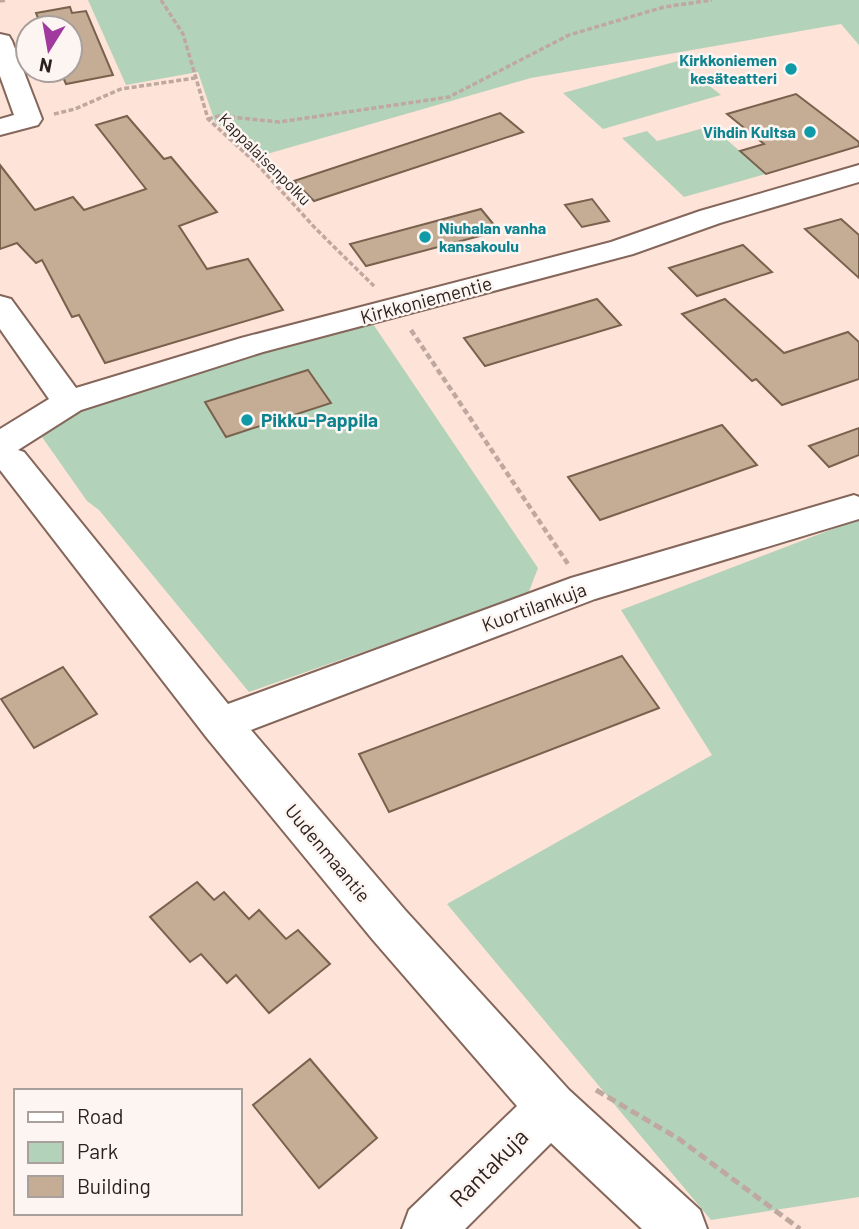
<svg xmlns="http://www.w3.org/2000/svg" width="859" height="1229" viewBox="0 0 859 1229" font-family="Barlow,sans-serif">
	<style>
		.green { fill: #b3d2ba }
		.building { fill: #c4ac95; stroke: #78624d; stroke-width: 2 }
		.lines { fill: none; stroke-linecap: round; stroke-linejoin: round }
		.minor-casing { stroke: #84665a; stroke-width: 4 }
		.path-far2 { stroke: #bfa89f; stroke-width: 3.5; stroke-dasharray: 5 2.5; stroke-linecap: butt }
		.path-far1 { stroke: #bfa89f; stroke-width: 4.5; stroke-dasharray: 6 3.5; stroke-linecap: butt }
		.path { stroke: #bfa89f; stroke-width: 5; stroke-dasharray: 9 4.5; stroke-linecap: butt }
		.minor { fill: #fff; fill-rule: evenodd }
		.culture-dot { fill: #0f9aa8; stroke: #fcf5f2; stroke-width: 2.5 }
		.labels { text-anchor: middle; stroke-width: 5; stroke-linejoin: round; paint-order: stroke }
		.far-culture-label { font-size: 16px; font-weight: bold; fill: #0d838f; stroke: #fcf5f2; text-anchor: end }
		.far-street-label { font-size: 16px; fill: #2d211c; stroke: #fcf5f2 }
		.street-label { font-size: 19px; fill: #2d211c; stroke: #fcf5f2 }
		.culture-label { font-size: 19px; font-weight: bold; fill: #0d838f; stroke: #fcf5f2; text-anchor: start }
		.near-street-label { font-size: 23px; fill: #2d211c; stroke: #fcf5f2 }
	</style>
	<rect width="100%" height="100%" fill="#fee3d8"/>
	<g class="green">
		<path d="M 88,0 L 859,0 L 859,45 L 841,24 L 531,78 L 260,156 L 215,122 L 198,72 L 126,85 Z"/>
		<path d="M 678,61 L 721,95 L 603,129 L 563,93 Z"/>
		<path d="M 711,126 L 766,174 L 684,197 L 622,138 L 647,131 L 657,141 Z"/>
		<path d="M 371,321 L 538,568 L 528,594 L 249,692 L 99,510 L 87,501 L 42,437 L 74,406 L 257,349 Z"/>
		<path d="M 859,519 L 859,1197 L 711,1220 L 447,904 L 712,755 L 621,610 Z"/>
	</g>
	<g class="building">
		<path d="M 70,7 L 72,13 L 86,11 L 113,75 L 66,84 L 60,70 L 70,70 L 70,28 L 42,28 L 36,13 Z"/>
		<path d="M 796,94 L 859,142 L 859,146 L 766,174 L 740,151 L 764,144 L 727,114 Z"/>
		<path d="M 500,113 L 523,132 L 314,201 L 294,181 Z"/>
		<path d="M 127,116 L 164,159 L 171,157 L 217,212 L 179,226 L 207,269 L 248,259 L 283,310 L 105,363 L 79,315 L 72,317 L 42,260 L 36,263 L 17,243 L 0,249 L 0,165 L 35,210 L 73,197 L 84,210 L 146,189 L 96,125 Z"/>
		<path d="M 592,199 L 609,221 L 582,227 L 565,205 Z"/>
		<path d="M 481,209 L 499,231 L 366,266 L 350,244 Z"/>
		<path d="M 841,219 L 859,235 L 859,278 L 805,229 Z"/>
		<path d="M 743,245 L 772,272 L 697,296 L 669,268 Z"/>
		<path d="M 597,299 L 621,325 L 485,366 L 464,338 Z"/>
		<path d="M 725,299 L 784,353 L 848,332 L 859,342 L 859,379 L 782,405 L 756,379 L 752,381 L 682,314 Z"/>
		<path d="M 308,370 L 331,403 L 226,437 L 205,402 Z"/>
		<path d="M 722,425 L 757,465 L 600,520 L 568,477 Z"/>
		<path d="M 859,428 L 859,455 L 829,467 L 809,446 Z"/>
		<path d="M 622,656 L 659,708 L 389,812 L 359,754 Z"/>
		<path d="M 63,667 L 97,714 L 34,748 L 1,699 Z"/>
		<path d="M 197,882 L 214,900 L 224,892 L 249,919 L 259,910 L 286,939 L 298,930 L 330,964 L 269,1013 L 236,975 L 227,983 L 201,954 L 190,962 L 150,917 Z"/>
		<path d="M 310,1059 L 377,1138 L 319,1188 L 253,1105 Z"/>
	</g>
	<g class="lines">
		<defs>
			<g id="minor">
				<path d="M 0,34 L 9,36 L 12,41 L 42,119 L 38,125 L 0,135 L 0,119 L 14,115 L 0,76 Z"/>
				<path d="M 859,165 L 859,182 L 720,223 L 633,254 L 263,352 L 81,410 L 18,450 L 24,452 L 228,704 L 571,578 L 854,495 L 859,497 L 859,519 L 595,599 L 251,730 L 405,910 L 569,1090 L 700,1210 L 707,1229 L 642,1229 L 551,1143 L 465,1229 L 402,1229 L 409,1210 L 517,1106 L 373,940 L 207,738 L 0,470 L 0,429 L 49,399 L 0,329 L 0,296 L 11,299 L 76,388 L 241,338 L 611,242 L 700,211 Z"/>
			</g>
		</defs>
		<use href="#minor" class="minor-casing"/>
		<g class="path-far2">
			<path d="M 161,0 L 183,34 L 208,119 L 256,163 L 316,229 L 374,286"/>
			<path d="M 0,1 L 6,0"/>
			<path d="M 54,114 L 75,109 L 121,89 L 195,78"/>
			<path d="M 208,119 L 219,116 L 279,122 L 449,97 L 569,35 L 664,7 L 712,0"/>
		</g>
		<path class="path-far1" d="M 411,330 L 568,564"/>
		<path class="path" d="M 596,1090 L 679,1139 L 800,1229"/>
		<use href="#minor" class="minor"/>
	</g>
	<g class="culture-dot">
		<circle cx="791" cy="69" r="7"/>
		<circle cx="810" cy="132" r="7"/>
		<circle cx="425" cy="237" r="7"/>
		<circle cx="247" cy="420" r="7"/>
	</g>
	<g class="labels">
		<g class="far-culture-label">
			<text x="777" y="66">Kirkkoniemen<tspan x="777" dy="18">kesäteatteri</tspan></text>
			<text x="796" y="138">Vihdin Kultsa</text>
			<text x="439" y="234" text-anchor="start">Niuhalan vanha<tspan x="439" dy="18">kansakoulu</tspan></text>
		</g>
		<g class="far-street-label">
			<text transform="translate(265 159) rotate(45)" y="6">Kappalaisenpolku</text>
		</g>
		<g class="street-label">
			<text transform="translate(426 300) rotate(-15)" y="7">Kirkkoniementie</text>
			<text transform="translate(534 607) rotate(-20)" y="7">Kuortilankuja</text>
			<text transform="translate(328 853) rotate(50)" y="7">Uudenmaantie</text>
		</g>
		<g class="culture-label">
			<text x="261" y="427">Pikku-Pappila</text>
		</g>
		<g class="near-street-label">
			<text transform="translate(489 1168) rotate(-45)" y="8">Rantakuja</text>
		</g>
	</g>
	<rect x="14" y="1089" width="228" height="126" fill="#fcf5f2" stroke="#a9a09c" stroke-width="2"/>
	<rect x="28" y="1112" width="35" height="10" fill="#ffffff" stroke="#a9a09c" stroke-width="2"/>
	<text x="77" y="1124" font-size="21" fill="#2d211c">Road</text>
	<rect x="28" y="1142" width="35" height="21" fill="#b3d2ba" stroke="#a9a09c" stroke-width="2"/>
	<text x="77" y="1159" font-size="21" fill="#2d211c">Park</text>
	<rect x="28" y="1176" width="35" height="21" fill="#c4ac95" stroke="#a9a09c" stroke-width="2"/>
	<text x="77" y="1194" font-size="21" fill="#2d211c">Building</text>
	<g transform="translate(49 49) rotate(191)"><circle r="33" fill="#fcf5f2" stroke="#a9a09c" stroke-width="2"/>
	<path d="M0-5L12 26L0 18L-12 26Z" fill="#a03a9e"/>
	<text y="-10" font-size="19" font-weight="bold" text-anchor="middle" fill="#2d211c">N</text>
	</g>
</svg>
